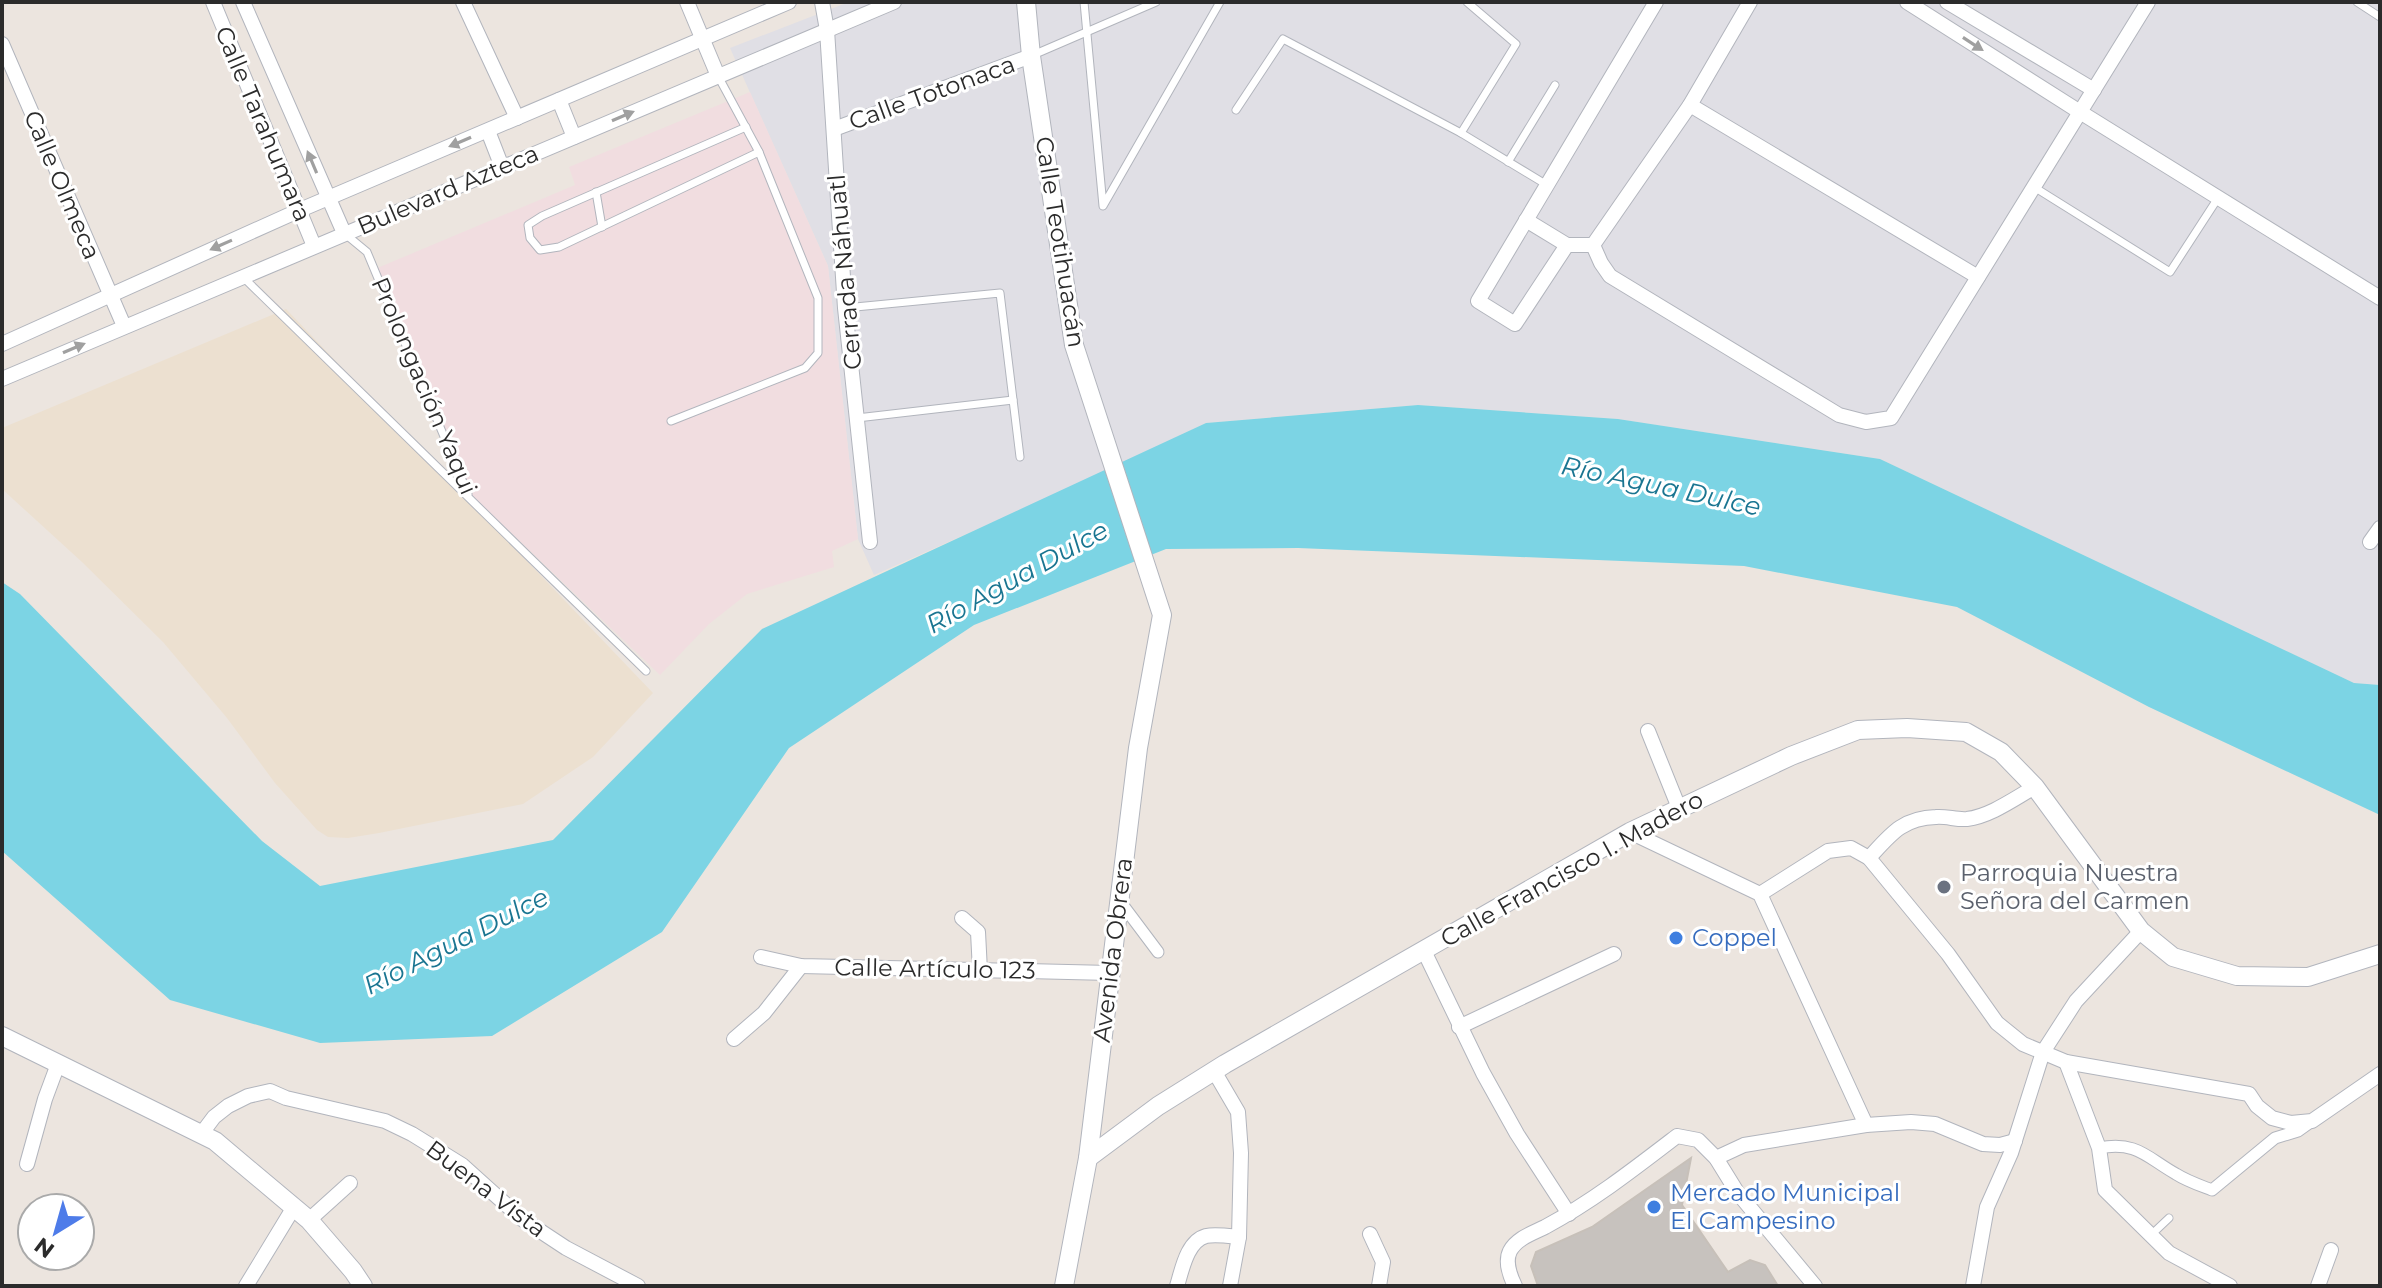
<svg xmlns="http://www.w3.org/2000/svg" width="2382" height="1288" viewBox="0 0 2382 1288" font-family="Montserrat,sans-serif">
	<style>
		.industrial { fill: #e0dfe5 }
		.education { fill: #ece0d0 }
		.medical { fill: #f1dde0 }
		.water { fill: #7cd4e4 }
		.building { fill: #c7c2be; stroke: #c7c0b9; stroke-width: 2 }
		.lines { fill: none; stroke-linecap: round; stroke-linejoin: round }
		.service-casing { stroke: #b2b5bd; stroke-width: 9 }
		.pedestrian-casing { stroke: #b2b5bd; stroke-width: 13 }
		.minor-casing { stroke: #b2b5bd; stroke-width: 16 }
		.tertiary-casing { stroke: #b2b5bd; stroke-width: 20 }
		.service { stroke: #fff; stroke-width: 7 }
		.pedestrian { stroke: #fff; stroke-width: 11 }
		.minor { stroke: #fff; stroke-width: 14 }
		.tertiary { stroke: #fff; stroke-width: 18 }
		.oneway { fill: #a0a0a0 }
		.worship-dot { fill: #6b7280; stroke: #fff; stroke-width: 3 }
		.shop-dot { fill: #3f7fe0; stroke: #fff; stroke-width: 3 }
		.labels { text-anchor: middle; stroke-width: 6; stroke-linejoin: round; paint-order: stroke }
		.street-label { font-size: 24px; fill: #2b2b2b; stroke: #fff }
		.worship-label { font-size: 24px; fill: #5b616d; stroke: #fff; text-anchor: start }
		.shop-label { font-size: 24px; fill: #366cbe; stroke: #fff; text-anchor: start }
		.water-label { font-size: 26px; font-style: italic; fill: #1a7591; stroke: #fff }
	</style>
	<rect width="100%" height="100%" fill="#ece5df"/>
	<path class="industrial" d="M 849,2 L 2380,2 L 2380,685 L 2354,683 L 1880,459 L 1618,419 L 1418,405 L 1206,423 L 1056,494 L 874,575 L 858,539 L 828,266 L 730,48 Z"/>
	<path class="education" d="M 286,309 L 653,693 L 593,757 L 523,804 L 379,833 L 348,838 L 328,837 L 317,830 L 275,783 L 227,718 L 163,642 L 82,562 L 2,489 L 2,428 Z"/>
	<path class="medical" d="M 750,92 L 828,266 L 858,539 L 832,551 L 834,567 L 747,594 L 709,624 L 660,675 L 464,488 L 375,269 L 575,185 L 569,167 Z"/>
	<path class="water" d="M 1418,405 L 1618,419 L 1880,459 L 2354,683 L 2380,685 L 2380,815 L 2149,707 L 1957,607 L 1744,566 L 1298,548 L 1166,549 L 974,625 L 789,748 L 662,932 L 492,1036 L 320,1043 L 170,1000 L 2,851 L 2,582 L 20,594 L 262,841 L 320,886 L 553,840 L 762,629 L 1206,423 Z"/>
	<path class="building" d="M 1691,1158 L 1682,1205 L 1728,1272 L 1750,1260 L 1765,1265 L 1778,1286 L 1538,1286 L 1531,1266 L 1536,1252 L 1592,1227 Z"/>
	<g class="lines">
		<defs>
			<g id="service">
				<path d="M 1084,2 L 1103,206 L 1220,2"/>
				<path d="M 1467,2 L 1516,44 L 1461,133 L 1547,185"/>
				<path d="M 2357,2 L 2380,17"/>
				<path d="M 1033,55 L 1156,2"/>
				<path d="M 1236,110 L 1283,39 L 1461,133"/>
				<path d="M 746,127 L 542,216 L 528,225 L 530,238 L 540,250 L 559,247 L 759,152"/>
				<path d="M 1508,162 L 1555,85"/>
				<path d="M 2034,187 L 2170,272 L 2218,198"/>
				<path d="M 596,192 L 602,227"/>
				<path d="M 344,233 L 367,252 L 468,494"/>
				<path d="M 244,278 L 646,671"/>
				<path d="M 845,308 L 1000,293 L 1020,457"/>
				<path d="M 857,418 L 1013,400"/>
				<path d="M 671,421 L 805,368 L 818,353 L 818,298 L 759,152 L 718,76"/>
				<path d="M 2151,1235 L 2169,1218"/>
			</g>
			<g id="pedestrian">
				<path d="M 1119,900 L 1158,952"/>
				<path d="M 2099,1148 C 2137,1141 2146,1157 2176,1174 C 2187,1181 2199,1185 2212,1190 L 2275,1138 L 2298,1131 L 2312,1121"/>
			</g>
			<g id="minor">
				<path d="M 213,2 L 314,246"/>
				<path d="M 243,2 L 344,233"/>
				<path d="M 463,2 L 517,118"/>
				<path d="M 687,2 L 718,76"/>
				<path d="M 822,2 L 827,30 L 845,308 L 870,542"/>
				<path d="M 1656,2 L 1478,301 L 1515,324 L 1567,245 L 1593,245 L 1690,105 L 1750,2"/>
				<path d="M 1907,2 L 2080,112 L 2380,298"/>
				<path d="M 1947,2 L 2094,90"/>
				<path d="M 2,44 L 124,326"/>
				<path d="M 559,100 L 574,137"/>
				<path d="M 1690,105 L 1978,277"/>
				<path d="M 834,129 L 1031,56"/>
				<path d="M 488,131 L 502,167"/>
				<path d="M 1526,220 L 1567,245"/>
				<path d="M 1593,245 L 1601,263 L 1610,276 L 1839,415 L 1866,422 L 1891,418 L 2148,2"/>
				<path d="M 2,344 L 300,210 L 789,2"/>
				<path d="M 2,379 L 894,2"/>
				<path d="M 2370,542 L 2380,528"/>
				<path d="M 1648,731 L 1679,808"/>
				<path d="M 1630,832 L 1760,894 L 1866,1125"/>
				<path d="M 1869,858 C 1890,835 1902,818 1936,817 C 1946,816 1957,820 1967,819 C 1991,816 2015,798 2035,787"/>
				<path d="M 1760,894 L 1828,851 L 1851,848 L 1869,858 L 1948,954 L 1997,1023 L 2023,1044 L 2066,1062 L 2249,1094 L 2257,1106 L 2272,1118 L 2291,1123 L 2312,1121 L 2380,1074"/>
				<path d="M 962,918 L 978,932 L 980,971"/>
				<path d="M 1424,951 L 1483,1073 L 1517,1134 L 1569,1214"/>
				<path d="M 761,957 L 801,966 L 1110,973"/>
				<path d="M 1459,1027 L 1614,954"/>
				<path d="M 734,1039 L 764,1013 L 801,966"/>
				<path d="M 2066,1062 L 2099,1148 L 2105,1190 L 2169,1253 L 2230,1286"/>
				<path d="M 1214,1071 L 1238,1112 L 1241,1153 L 1239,1237 L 1230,1286"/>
				<path d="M 202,1133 L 214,1117 L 228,1106 L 248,1096 L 270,1091 L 286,1098 L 385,1121 L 412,1134 L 462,1165 L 522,1219 L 566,1248 L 638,1286"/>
				<path d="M 1716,1158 L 1744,1145 L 1866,1125 L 1911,1122 L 1935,1124 L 1983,1144 L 2000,1145 L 2015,1141"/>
				<path d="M 27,1164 L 45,1099 L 58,1064"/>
				<path d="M 309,1220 L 350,1183"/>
				<path d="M 1370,1234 L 1383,1262 L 1379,1286"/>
				<path d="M 246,1286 L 294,1207"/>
				<path d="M 1177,1286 C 1182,1270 1187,1241 1206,1236 C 1215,1234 1229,1236 1239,1237"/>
				<path d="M 1515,1286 C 1510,1276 1505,1261 1510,1251 C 1517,1238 1533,1233 1545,1227 C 1593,1201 1634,1169 1677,1136 L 1698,1140 L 1716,1158 L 1737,1192 L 1815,1286"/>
				<path d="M 1973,1286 L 1987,1207 L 2011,1153 L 2043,1052 L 2076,1001 L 2141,931"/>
				<path d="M 2318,1286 L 2331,1250"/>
			</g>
			<g id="tertiary">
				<path d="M 1026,2 L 1031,56 L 1074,345 L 1162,615 L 1138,748 L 1088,1158 L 1064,1286"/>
				<path d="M 2,1036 L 215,1141 L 309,1220 L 353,1271 L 363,1286"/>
				<path d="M 1088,1158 L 1158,1106 L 1225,1064 L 1630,832 L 1791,756 L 1858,730 L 1907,728 L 1966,732 L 2001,752 L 2035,787 L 2141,931 L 2173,957 L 2237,976 L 2308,977 L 2380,954"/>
			</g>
		</defs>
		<use href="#service" class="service-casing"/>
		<use href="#pedestrian" class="pedestrian-casing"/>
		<use href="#minor" class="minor-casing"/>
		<use href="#tertiary" class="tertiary-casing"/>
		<use href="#service" class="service"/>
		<use href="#pedestrian" class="pedestrian"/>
		<use href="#minor" class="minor"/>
		<use href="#tertiary" class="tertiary"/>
	</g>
	<defs><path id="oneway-solid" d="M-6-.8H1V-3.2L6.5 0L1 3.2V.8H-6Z" transform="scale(2)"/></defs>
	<g class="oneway">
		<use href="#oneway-solid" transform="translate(1973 44) rotate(33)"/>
		<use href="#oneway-solid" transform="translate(623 116) rotate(-23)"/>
		<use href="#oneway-solid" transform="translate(460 142) rotate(157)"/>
		<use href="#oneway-solid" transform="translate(312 162) rotate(-113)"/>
		<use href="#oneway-solid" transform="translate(221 245) rotate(156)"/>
		<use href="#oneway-solid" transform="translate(74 348) rotate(-23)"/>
	</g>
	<circle class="worship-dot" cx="1944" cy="887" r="8"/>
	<g class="shop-dot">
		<circle cx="1676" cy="938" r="8"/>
		<circle cx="1654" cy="1207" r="8"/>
	</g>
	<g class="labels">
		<g class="street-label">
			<text transform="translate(932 93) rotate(-20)" y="8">Calle Totonaca</text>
			<text transform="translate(263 124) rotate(67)" y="8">Calle Tarahumara</text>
			<text transform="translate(62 185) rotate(67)" y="8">Calle Olmeca</text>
			<text transform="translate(448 190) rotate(-23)" y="8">Bulevard Azteca</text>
			<text transform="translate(1060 242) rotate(81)" y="8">Calle Teotihuacán</text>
			<text transform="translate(845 272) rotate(-95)" y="8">Cerrada Náhuatl</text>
			<text transform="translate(424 386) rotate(67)" y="8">Prolongación Yaqui</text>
			<text transform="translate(1572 869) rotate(-29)" y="8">Calle Francisco I. Madero</text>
			<text transform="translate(1113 950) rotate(-83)" y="8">Avenida Obrera</text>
			<text transform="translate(935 969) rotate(1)" y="8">Calle Artículo 123</text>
			<text transform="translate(486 1189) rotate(37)" y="8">Buena Vista</text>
		</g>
		<g class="worship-label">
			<text x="1960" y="881">Parroquia Nuestra<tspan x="1960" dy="28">Señora del Carmen</tspan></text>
		</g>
		<g class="shop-label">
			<text x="1692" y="946">Coppel</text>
			<text x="1670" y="1201">Mercado Municipal<tspan x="1670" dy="28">El Campesino</tspan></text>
		</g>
		<g class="water-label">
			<text transform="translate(1661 486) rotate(12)" y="9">Río Agua Dulce</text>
			<text transform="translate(1017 577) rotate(-29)" y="9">Río Agua Dulce</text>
			<text transform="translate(456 941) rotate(-27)" y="9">Río Agua Dulce</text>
		</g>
	</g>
	<rect width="2382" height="1288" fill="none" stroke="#2b2b2b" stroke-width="8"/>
	<g transform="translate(56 1232) rotate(217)"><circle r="38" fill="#ffffff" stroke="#aaaaaa" stroke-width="2"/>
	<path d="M0-6L14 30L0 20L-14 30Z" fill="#4e7ce9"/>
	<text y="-12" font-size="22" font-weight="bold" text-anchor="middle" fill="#2b2b2b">N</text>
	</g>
</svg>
